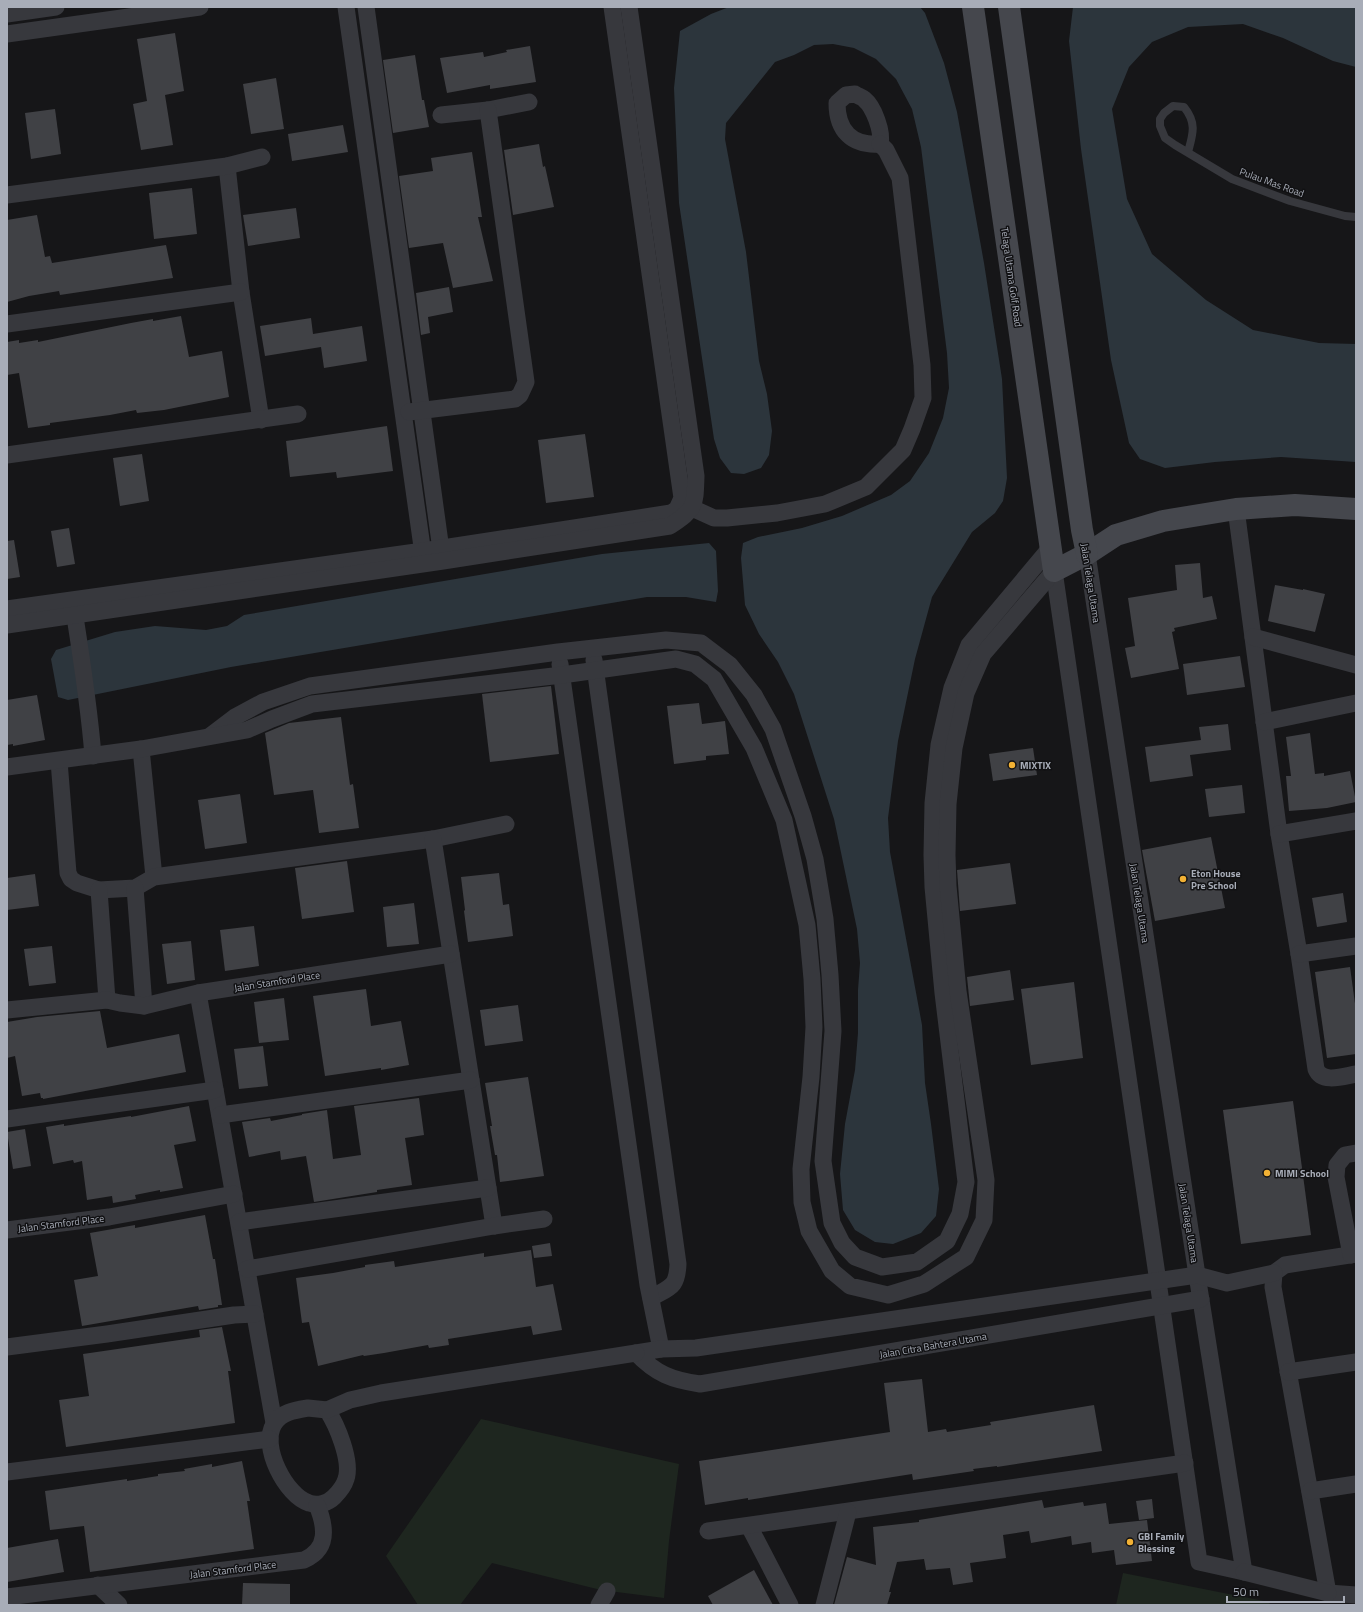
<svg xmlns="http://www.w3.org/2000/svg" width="1363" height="1612" viewBox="0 0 1363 1612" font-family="'Titillium Web',sans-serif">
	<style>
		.green { fill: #1e261f }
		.water { fill: #2c353c }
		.building { fill: #404145 }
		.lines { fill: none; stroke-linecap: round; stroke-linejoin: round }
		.lane { stroke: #37383d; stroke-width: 8 }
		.street { stroke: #37383d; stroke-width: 17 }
		.secondary { stroke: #45474d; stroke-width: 22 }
		.poi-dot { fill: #f2b134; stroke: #111113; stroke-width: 1.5 }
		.labels { text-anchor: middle; stroke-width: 3; stroke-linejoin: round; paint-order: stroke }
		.street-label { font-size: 10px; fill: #a8adb8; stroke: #111113 }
		.poi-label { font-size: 10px; font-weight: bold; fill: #a8adb8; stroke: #111113; text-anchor: start }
	</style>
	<rect width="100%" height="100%" fill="#161618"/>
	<g class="green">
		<path d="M 481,1419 L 679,1464 L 669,1541 L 664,1598 L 601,1590 L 492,1563 L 460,1605 L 418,1605 L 386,1556 Z"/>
		<path d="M 1123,1573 L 1269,1602 L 1270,1605 L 1116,1605 Z"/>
	</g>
	<g class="water">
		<path d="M 729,7 L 920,7 L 925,13 L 944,63 L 957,112 L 984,263 L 1002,379 L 1007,478 L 1003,501 L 995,513 L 972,532 L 932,597 L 915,659 L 898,741 L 888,818 L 890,852 L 922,1025 L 925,1083 L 931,1124 L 939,1189 L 936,1216 L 921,1233 L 893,1244 L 875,1242 L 855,1230 L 843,1210 L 840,1174 L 845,1124 L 855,1070 L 858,1033 L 858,990 L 860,963 L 857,929 L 834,819 L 794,694 L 778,662 L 759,634 L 745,605 L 741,558 L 743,543 L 758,537 L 802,528 L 842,516 L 891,495 L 910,481 L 929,453 L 943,418 L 949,388 L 947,353 L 921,147 L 912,109 L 896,79 L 876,59 L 854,48 L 833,44 L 814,45 L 794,55 L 775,62 L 726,123 L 725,139 L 746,252 L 759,361 L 767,394 L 772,431 L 769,455 L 761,468 L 744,474 L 731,473 L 720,458 L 714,439 L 679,203 L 674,88 L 680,31 L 711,14 Z"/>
		<path d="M 1073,7 L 1356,7 L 1356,67 L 1333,61 L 1283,38 L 1243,24 L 1188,27 L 1152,42 L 1129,67 L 1112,109 L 1127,199 L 1152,254 L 1206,300 L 1253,330 L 1319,343 L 1356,344 L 1356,462 L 1281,457 L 1215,462 L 1165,468 L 1140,459 L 1129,443 L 1111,360 L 1081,149 L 1069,41 Z"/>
		<path d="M 709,543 L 716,551 L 718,591 L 716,602 L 686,597 L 647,597 L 231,667 L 68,700 L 58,697 L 51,659 L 56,650 L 115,632 L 155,626 L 206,630 L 227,626 L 244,615 L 602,554 Z"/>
	</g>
	<g class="building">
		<path d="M 175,33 L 184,91 L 165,95 L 173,145 L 141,150 L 133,104 L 147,101 L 137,39 Z"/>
		<path d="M 530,46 L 536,82 L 490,89 L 490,85 L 447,93 L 440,58 L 483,52 L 484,57 L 507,52 L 506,50 Z"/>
		<path d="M 415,55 L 422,100 L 424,100 L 429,127 L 393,133 L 383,60 Z"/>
		<path d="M 276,78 L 284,129 L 251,134 L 243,84 Z"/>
		<path d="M 55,109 L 61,154 L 31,159 L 25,113 Z"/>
		<path d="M 343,125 L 348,152 L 292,161 L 288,134 Z"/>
		<path d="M 539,144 L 543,167 L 545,166 L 554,207 L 513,215 L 504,150 Z"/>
		<path d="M 472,152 L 482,217 L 478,217 L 493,281 L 453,288 L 443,243 L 409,248 L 399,176 L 433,171 L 431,158 Z"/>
		<path d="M 192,188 L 197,234 L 154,239 L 149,193 Z"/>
		<path d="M 296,208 L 300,238 L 248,246 L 243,215 Z"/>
		<path d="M 37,215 L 45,257 L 50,256 L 52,263 L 166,245 L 173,278 L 60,295 L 59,291 L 29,296 L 7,302 L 7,220 Z"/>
		<path d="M 449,287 L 453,312 L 428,317 L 430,333 L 421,335 L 416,293 Z"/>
		<path d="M 181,316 L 189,357 L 222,351 L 229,397 L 164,410 L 137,413 L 136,410 L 110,415 L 50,423 L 50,425 L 28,428 L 19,373 L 7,375 L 7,342 L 19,340 L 19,343 L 38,340 L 38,342 L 131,323 L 153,319 L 153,321 Z"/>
		<path d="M 311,318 L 313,334 L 362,326 L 367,361 L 324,368 L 321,347 L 265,356 L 260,326 Z"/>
		<path d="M 387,426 L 393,471 L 337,478 L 336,472 L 290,477 L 286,441 Z"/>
		<path d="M 585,434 L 594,497 L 546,503 L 538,440 Z"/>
		<path d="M 142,454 L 149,501 L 120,506 L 113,458 Z"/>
		<path d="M 69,528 L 75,564 L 57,567 L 51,531 Z"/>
		<path d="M 14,540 L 20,577 L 7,579 L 7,541 Z"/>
		<path d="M 1200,563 L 1203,598 L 1212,596 L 1217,619 L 1174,628 L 1175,631 L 1172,632 L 1179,669 L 1131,678 L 1125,648 L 1135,646 L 1128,598 L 1177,590 L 1175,565 Z"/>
		<path d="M 1275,585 L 1303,590 L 1303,589 L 1325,594 L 1315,632 L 1268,621 Z"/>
		<path d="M 1240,656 L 1245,687 L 1187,695 L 1183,664 Z"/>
		<path d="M 551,686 L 559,754 L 490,762 L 482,694 Z"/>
		<path d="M 37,695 L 45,740 L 13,746 L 13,744 L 7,745 L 7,700 Z"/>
		<path d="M 699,703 L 702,724 L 725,721 L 729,754 L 706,756 L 706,760 L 674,764 L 667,706 Z"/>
		<path d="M 341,717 L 350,785 L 353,784 L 359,828 L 319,833 L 313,790 L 274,795 L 265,733 L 289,723 Z"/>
		<path d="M 1228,724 L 1231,750 L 1190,755 L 1193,776 L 1150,782 L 1145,747 L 1201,740 L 1199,727 Z"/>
		<path d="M 1310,733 L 1315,774 L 1324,773 L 1324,776 L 1350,771 L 1356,802 L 1327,808 L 1289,811 L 1286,776 L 1291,776 L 1286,737 Z"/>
		<path d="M 1033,748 L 1037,775 L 993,781 L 989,754 Z"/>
		<path d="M 1242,785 L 1245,813 L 1209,817 L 1205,789 Z"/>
		<path d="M 240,794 L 247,843 L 205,849 L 198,800 Z"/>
		<path d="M 1211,837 L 1225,908 L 1155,921 L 1142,850 Z"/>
		<path d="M 347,861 L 354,912 L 302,919 L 295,868 Z"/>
		<path d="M 1010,863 L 1016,904 L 960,911 L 957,870 Z"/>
		<path d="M 499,873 L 503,905 L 509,904 L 513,936 L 468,942 L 464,911 L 465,910 L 461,877 Z"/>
		<path d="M 35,874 L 39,906 L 7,910 L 7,878 Z"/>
		<path d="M 1343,893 L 1347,922 L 1317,927 L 1312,898 Z"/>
		<path d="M 414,903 L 419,944 L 387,947 L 383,907 Z"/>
		<path d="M 254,926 L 259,966 L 225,971 L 220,930 Z"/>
		<path d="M 191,941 L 195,980 L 167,984 L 162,944 Z"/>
		<path d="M 52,946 L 56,983 L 29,986 L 24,949 Z"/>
		<path d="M 1350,967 L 1356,1011 L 1356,1054 L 1327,1058 L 1315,972 Z"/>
		<path d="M 1010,970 L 1014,1000 L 970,1006 L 967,977 Z"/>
		<path d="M 1074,982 L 1083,1058 L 1031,1065 L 1021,989 Z"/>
		<path d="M 366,989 L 371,1026 L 401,1021 L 409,1065 L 381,1070 L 381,1068 L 325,1076 L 313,996 Z"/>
		<path d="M 284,998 L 289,1040 L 259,1043 L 254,1002 Z"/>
		<path d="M 518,1005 L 523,1041 L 485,1046 L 480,1010 Z"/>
		<path d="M 100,1011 L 107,1048 L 179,1034 L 186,1072 L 43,1099 L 43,1098 L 41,1098 L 40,1093 L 22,1096 L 15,1056 L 7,1058 L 7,1022 L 37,1017 Z"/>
		<path d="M 263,1046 L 268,1086 L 239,1089 L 234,1049 Z"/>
		<path d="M 528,1077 L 544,1176 L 500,1182 L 497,1155 L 495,1155 L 490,1126 L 492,1126 L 485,1083 Z"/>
		<path d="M 419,1098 L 424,1135 L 405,1138 L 412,1185 L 377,1190 L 377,1192 L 314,1202 L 306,1156 L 281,1160 L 280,1151 L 249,1157 L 242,1122 L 270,1118 L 271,1121 L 302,1115 L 302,1114 L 327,1110 L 333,1159 L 361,1155 L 354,1106 Z"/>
		<path d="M 1293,1101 L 1311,1235 L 1241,1244 L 1223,1110 Z"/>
		<path d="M 189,1106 L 196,1141 L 174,1145 L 183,1188 L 160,1192 L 160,1190 L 135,1195 L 136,1199 L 113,1203 L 112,1196 L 87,1200 L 82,1161 L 74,1163 L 73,1160 L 53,1164 L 46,1127 L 64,1124 L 64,1126 L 131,1116 L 131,1117 Z"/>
		<path d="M 25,1129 L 31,1166 L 13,1169 L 7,1132 Z"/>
		<path d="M 205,1215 L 213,1259 L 215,1259 L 222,1305 L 218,1305 L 218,1307 L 199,1310 L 198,1306 L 82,1326 L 74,1280 L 98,1276 L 90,1233 L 135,1225 L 135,1228 Z"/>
		<path d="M 550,1243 L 552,1256 L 534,1258 L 532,1246 Z"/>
		<path d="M 531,1250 L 536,1287 L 553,1284 L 562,1330 L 533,1335 L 531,1326 L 448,1339 L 449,1345 L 429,1348 L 428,1345 L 384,1353 L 364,1356 L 363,1355 L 318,1366 L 309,1322 L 302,1323 L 296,1278 L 333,1273 L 365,1267 L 365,1265 L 394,1261 L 395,1267 L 484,1253 L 484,1257 Z"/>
		<path d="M 222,1327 L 231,1371 L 228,1371 L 235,1423 L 66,1447 L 59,1400 L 89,1396 L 83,1354 L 200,1337 L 199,1330 Z"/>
		<path d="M 922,1379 L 928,1432 L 946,1429 L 947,1432 L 991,1425 L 990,1422 L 1094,1405 L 1102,1451 L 997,1467 L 997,1466 L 973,1469 L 974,1471 L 913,1480 L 912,1474 L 748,1500 L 748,1498 L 705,1505 L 699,1461 L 890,1432 L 884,1383 Z"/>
		<path d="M 242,1461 L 250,1501 L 247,1501 L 254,1549 L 90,1572 L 84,1526 L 50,1530 L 45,1491 L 127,1479 L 127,1481 L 158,1476 L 158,1474 L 185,1471 L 184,1469 L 212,1464 L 212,1467 Z"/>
		<path d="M 1152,1499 L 1154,1518 L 1139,1520 L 1136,1501 Z"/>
		<path d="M 1042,1500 L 1044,1508 L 1083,1502 L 1084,1506 L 1106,1503 L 1109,1524 L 1147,1520 L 1152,1561 L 1116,1565 L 1114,1550 L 1092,1553 L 1091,1542 L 1072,1545 L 1071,1536 L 1031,1543 L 1029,1531 L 1003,1535 L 1006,1558 L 970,1563 L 973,1582 L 953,1585 L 950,1568 L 926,1570 L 924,1559 L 897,1562 L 889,1592 L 891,1592 L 887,1605 L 834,1605 L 847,1557 L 876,1565 L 873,1527 L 919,1522 L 919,1520 Z"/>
		<path d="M 58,1539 L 64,1572 L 7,1582 L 7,1548 Z"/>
		<path d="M 754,1570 L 773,1605 L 713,1605 L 708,1596 Z"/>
		<path d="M 243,1583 L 290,1584 L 290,1605 L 242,1605 Z"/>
	</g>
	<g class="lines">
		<path class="lane" d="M 1188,152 C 1193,134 1197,123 1184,107 L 1173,106 L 1164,113 L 1160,119 L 1160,126 L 1165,138 L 1175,145 L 1232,179 L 1290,201 L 1345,216 L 1356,217"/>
		<g class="street">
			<path d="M 346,7 L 424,561"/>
			<path d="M 366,7 L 442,557"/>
			<path d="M 7,14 L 56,7"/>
			<path d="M 7,34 L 200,7"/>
			<path d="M 855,94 C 858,96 862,97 864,99 C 874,107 883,132 880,144 C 852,146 837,131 837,103 L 846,95 Z"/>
			<path d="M 441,115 L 488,110 L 529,102"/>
			<path d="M 227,166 L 241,292 L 261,420"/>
			<path d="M 7,195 L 227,166 L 262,157"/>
			<path d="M 7,324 L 241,292"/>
			<path d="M 409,412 L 515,399 L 520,395 L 526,382 L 488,110"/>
			<path d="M 7,455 L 298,414"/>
			<path d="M 681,503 L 714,518 L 727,518 L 777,513 L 825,504 L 866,487 L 903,450 L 912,429 L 923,398 L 922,365 L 900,178 L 886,150 L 880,144"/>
			<path d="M 1236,509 L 1279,834 L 1299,954 L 1316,1069 C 1322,1084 1344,1076 1356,1074"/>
			<path d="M 1054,571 L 1199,1562 L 1244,1572 L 1197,1275 L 1087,554"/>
			<path d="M 73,604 C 81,655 89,704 93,756"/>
			<path d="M 7,609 L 423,551 L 671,513 L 677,509 L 682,498 L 612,7"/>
			<path d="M 7,625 L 443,561 L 670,526 C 696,509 695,506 696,476 L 629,7"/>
			<path d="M 1253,637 L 1356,665"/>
			<path d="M 594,660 L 678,1264 C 677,1288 670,1287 651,1298"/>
			<path d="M 560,664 L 648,1285 L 661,1349"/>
			<path d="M 1264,722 L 1356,703"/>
			<path d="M 210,736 L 235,717 L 263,702 L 310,686 L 558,652 L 666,640 L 701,643 L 730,665 L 754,695 L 773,729 L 803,816 L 815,859 L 825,919 L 830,975 L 833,1031 L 823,1161 L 832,1223 L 842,1243 L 855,1257 L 882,1267 L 917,1262 L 947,1241 L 960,1214 L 966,1182 L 943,993 L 933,887 L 932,855 L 933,803 L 939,745 L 952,688 L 969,645 L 1051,547"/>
			<path d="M 141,749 L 154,877"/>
			<path d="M 59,761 L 68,873 L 71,879 L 77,883 L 99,890 L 135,888 L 154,877 L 433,839 L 506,824"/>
			<path d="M 7,767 L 141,749 L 247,730 L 272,719 L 312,704 L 562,675 L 676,659 L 695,664 L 714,679 L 754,748 L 784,820 L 807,925 L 812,979 L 814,1027 L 811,1077 L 801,1169 L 802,1202 L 809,1231 L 832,1271 L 850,1286 L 888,1295 L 924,1284 L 966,1257 L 984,1220 L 986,1180 L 958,991 L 948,886 L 947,855 L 948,804 L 954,748 L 966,693 L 983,654 L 1054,571"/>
			<path d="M 1279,834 L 1356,821"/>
			<path d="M 433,839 L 494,1226"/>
			<path d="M 135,888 L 144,1006"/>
			<path d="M 99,890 L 107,1000"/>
			<path d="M 1299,954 L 1356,946"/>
			<path d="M 198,993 L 274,1423"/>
			<path d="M 7,1010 L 107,1000 L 120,1003 L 144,1006 L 198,993 L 451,954"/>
			<path d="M 220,1115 L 471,1080"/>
			<path d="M 7,1119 L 215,1090"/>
			<path d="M 239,1222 L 488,1188"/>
			<path d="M 7,1230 L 109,1217 L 234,1194"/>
			<path d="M 1356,1254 L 1285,1265 L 1274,1273 L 1273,1287 L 1328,1593 L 1356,1595"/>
			<path d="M 1351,1255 L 1336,1177 L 1337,1165 L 1345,1155 L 1356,1153"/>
			<path d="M 247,1269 L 494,1226 L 544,1219"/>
			<path d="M 1201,1299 L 700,1384 C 672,1380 656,1374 636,1353 L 661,1349 L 696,1348 L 1197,1275 L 1227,1283 L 1274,1273"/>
			<path d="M 7,1347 L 107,1334 L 234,1315 L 255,1314"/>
			<path d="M 1288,1372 L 1356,1362"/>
			<path d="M 308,1408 L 327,1410 C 337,1425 352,1461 346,1479 C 344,1486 339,1492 334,1497 C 328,1503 318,1506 309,1503 C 286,1496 260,1446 274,1424 C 281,1412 296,1410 308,1408 Z"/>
			<path d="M 327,1410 L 350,1400 L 381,1393 L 636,1353"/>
			<path d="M 7,1472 L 270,1439"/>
			<path d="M 1310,1491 L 1356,1484"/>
			<path d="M 749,1526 L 790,1605"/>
			<path d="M 708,1531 L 1185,1463"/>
			<path d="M 1244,1572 L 1328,1593"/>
			<path d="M 98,1585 L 119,1605"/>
			<path d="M 7,1597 L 304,1560 C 329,1549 326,1527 317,1505"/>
			<path d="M 599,1605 L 607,1591"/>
			<path d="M 824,1605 L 848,1512"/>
		</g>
		<g class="secondary">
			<path d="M 973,7 L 1054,571 L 1087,554 L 1116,535 L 1163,521 L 1236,509 L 1295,505 L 1356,509"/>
			<path d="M 1009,7 L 1082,530 L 1087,554"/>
		</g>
	</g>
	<g class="poi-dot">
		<circle cx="1012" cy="765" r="4"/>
		<circle cx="1183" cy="879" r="4"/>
		<circle cx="1267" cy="1173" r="4"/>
		<circle cx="1130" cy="1542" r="4"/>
	</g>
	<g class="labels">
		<g class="street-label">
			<text transform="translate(1272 182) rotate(20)" y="4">Pulau Mas Road</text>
			<text transform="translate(1012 277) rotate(82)" y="4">Telaga Utama Golf Road</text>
			<text transform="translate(1091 583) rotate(81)" y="4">Jalan Telaga Utama</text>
			<text transform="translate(1140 903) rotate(81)" y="4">Jalan Telaga Utama</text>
			<text transform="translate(277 981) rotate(-9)" y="4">Jalan Stamford Place</text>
			<text transform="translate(61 1223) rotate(-7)" y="4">Jalan Stamford Place</text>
			<text transform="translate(1189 1223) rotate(81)" y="4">Jalan Telaga Utama</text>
			<text transform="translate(933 1345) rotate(-10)" y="4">Jalan Citra Bahtera Utama</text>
			<text transform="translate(233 1569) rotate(-7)" y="4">Jalan Stamford Place</text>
		</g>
		<g class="poi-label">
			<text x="1020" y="769">MIXTIX</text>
			<text x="1191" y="877">Eton House<tspan x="1191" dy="12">Pre School</tspan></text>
			<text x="1275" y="1177">MIMI School</text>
			<text x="1138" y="1540">GBI Family<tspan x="1138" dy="12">Blessing</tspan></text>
		</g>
	</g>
	<rect width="1363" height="1612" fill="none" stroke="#a8adb8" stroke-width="16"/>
	<path d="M1227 1596v6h117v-6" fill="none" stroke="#a8adb8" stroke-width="2"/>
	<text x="1233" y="1596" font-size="12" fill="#a8adb8" stroke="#111113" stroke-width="3" paint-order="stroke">50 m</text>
</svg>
